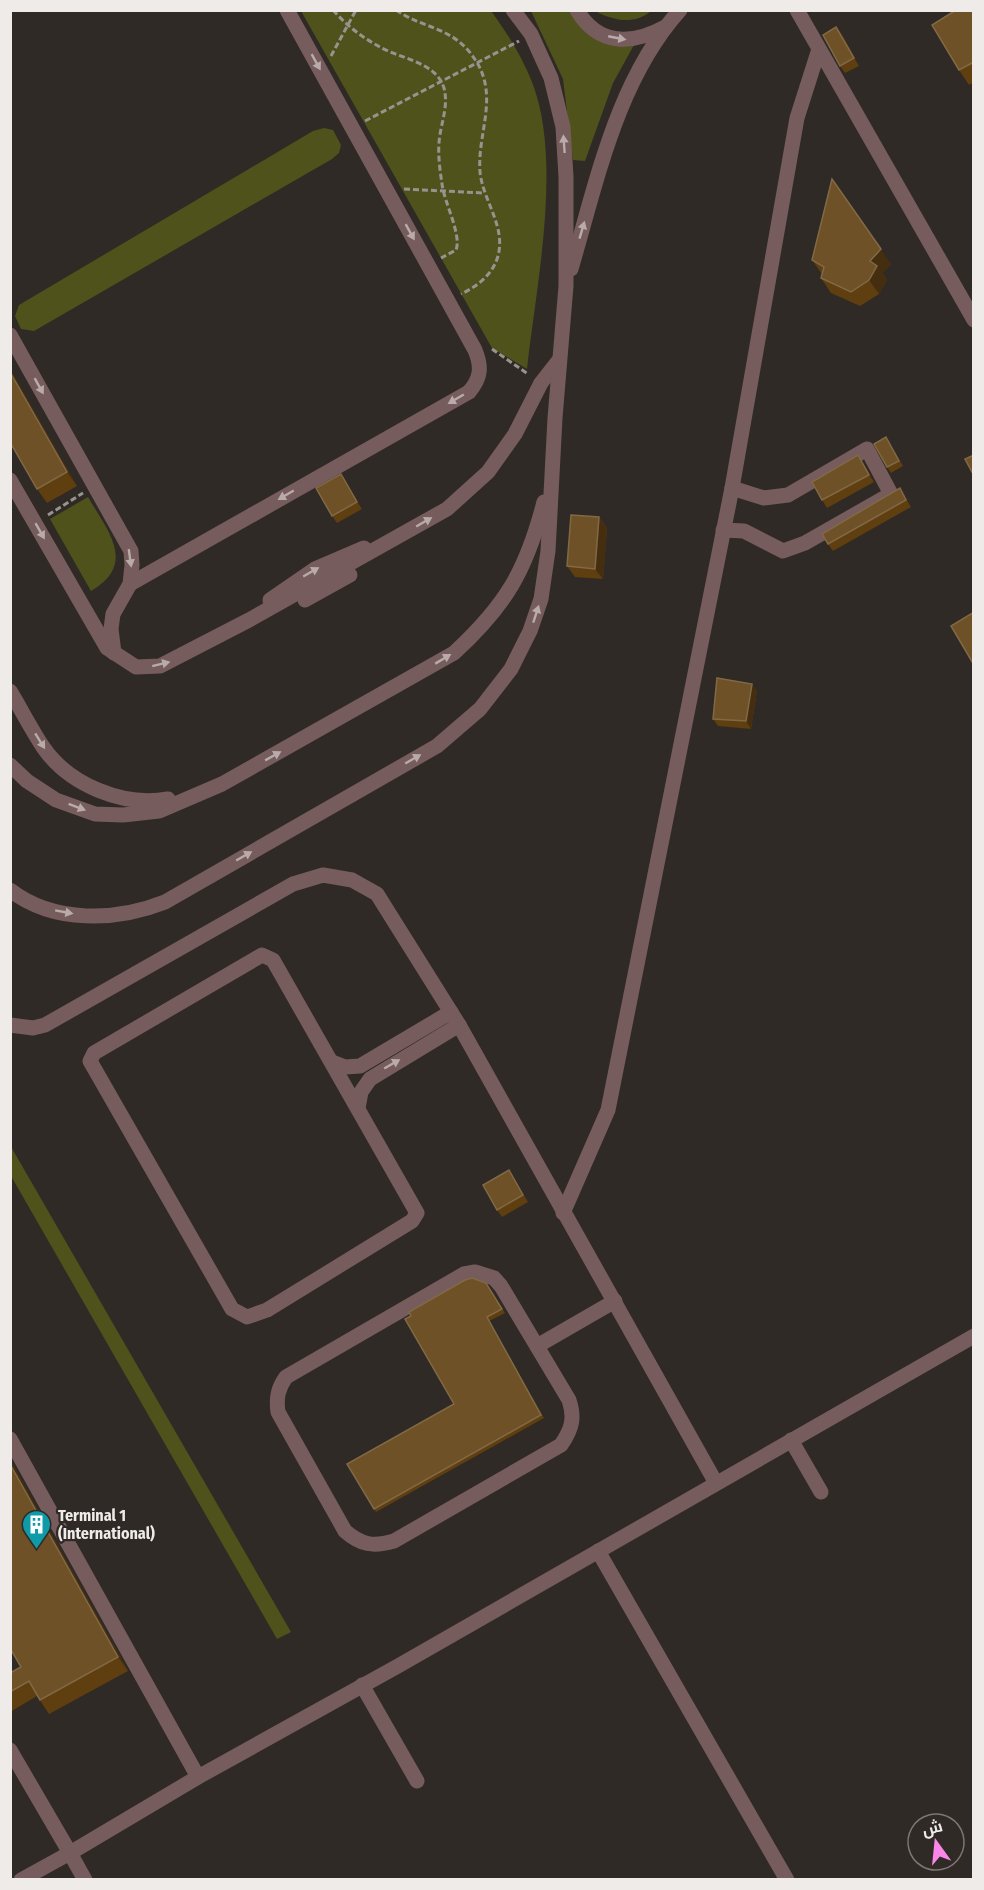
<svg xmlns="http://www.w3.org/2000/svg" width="984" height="1890" viewBox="0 0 984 1890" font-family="'Fira Sans Condensed',Cairo,sans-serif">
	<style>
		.green { fill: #4f521b }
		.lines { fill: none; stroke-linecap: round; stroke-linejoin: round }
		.path { stroke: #97938f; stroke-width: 3; stroke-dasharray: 6 3; stroke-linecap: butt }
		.minor { stroke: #765c5d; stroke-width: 15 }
		.wall { fill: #5f3e10 }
		.shaded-wall { fill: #452e0f }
		.building { fill: #6e5127; stroke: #826946; stroke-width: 1.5 }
		.oneway { fill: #b8aba9 }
		.labels { text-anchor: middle; stroke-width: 4.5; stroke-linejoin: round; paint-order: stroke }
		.poi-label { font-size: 16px; font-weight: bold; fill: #eeebe8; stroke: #2f2a25; text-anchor: start }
	</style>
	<rect width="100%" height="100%" fill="#2f2a25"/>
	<g class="green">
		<path d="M 301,11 L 491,11 C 507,33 522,56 532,82 C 563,161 536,286 527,369 L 492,348 Z"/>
		<path d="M 531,11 L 569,11 C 588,38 602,41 634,45 L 613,83 L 585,161 L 573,160 L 563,79 Z"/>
		<path d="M 595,11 L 651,10 L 651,11 C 634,25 614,21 595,11 Z"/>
		<path d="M 324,128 L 333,130 L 341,145 L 339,153 L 332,159 L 34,331 L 21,329 L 15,316 L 19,305 L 313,131 Z"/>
		<path d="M 88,497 C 107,530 138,564 91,591 L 50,519 Z"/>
		<path d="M 10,1145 L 291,1632 L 277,1639 L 11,1176 Z"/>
	</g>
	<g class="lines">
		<g class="path">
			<path d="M 333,10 C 347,26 363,38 380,47 C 401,59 436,62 444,88 C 449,107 440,125 439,143 C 438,156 440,171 442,184 C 444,202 462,235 456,250 L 441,258"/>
			<path d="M 396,10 C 425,30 454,26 476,61 C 499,97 477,134 480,172 C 483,201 506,226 498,256 C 493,274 478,286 461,294"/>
			<path d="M 331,56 L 356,10"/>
			<path d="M 365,121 L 519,41"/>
			<path d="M 404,189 L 484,193"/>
			<path d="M 492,349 L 528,374"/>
			<path d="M 48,515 L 83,493"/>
		</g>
		<g class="minor">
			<path d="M 577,10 C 598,46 632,45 665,27"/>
			<path d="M 797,10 L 974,320"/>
			<path d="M 571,269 C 597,181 617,80 680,10"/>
			<path d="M 10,335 L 131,551 L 132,565 L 130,584 L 113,614 L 111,629 L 114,653"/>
			<path d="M 10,480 L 107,648 L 136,667 L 160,666 L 249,620 L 447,509 L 488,472 L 515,434 L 541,383 L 559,360"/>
			<path d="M 723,530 L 744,531 L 783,551 L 805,543 L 891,494 L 867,449 L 788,495 L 764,498 L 732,488"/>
			<path d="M 130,584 L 469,392 C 481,378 482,367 475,350 L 287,10"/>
			<path d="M 270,600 L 315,569 L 364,548"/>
			<path d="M 305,600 L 350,575"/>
			<path d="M 10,691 C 21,709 31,729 43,747 C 69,785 123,807 168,799"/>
			<path d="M 10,765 L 27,781 L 56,800 L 95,814 L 123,815 L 159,811 L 222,784 L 454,653 C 506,605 526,571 544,502"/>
			<path d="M 10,890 C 54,924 117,921 165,902 L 437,746 L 480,709 L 511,669 L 530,631 L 541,599 L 548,551 L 555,418 L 566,286 L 566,177 L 563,127 L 551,78 L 531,34 L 513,10"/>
			<path d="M 262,955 L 273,960 L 417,1213 L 412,1221 L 267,1310 L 247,1317 L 232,1309 L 90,1061 L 94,1053 Z"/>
			<path d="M 10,1025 L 33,1028 L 45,1025 L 293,884 L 323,875 L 352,880 L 377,894 L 459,1025 L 716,1483"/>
			<path d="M 332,1062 L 345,1067 L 360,1066 L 451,1012"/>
			<path d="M 358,1108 L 361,1092 L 370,1079 L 459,1025"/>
			<path d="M 563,1213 L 608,1110 L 732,488 L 797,118 L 819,49"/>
			<path d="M 475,1272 L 494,1278 L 501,1286 L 569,1400 C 575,1418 572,1429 561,1445 L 394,1541 C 373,1547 361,1545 345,1531 L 278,1412 C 276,1398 278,1388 286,1377 L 464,1274 Z"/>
			<path d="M 537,1346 L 615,1301"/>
			<path d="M 10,1439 L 198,1777"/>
			<path d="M 791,1440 L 821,1492"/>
			<path d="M 598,1551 L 787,1880"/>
			<path d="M 362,1685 L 417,1781"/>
			<path d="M 10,1750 L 70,1853 L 21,1880"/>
			<path d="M 85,1880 L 70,1853 L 198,1777 L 398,1666 L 974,1336"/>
		</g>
	</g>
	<g class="wall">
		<path d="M 974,10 L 974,82 L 969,85 L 959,70 Z"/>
		<path d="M 842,34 L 859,66 L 845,73 L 840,66 Z"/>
		<path d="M 812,260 L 891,264 L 882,273 L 887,280 L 879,294 L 860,306 L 831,293 L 821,278 L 822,274 Z"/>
		<path d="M 10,369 L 77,486 L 47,503 L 37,489 L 10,442 Z"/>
		<path d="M 886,437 L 903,466 L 891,473 L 887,467 Z"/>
		<path d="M 863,463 L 874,482 L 827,508 L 822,500 Z"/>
		<path d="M 341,474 L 362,509 L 337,523 L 332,516 Z"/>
		<path d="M 900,488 L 911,507 L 833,551 L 828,544 Z"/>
		<path d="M 599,517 L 607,528 L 603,579 L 575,577 L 567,566 Z"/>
		<path d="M 757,691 L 751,729 L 718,726 L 713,719 Z"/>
		<path d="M 509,1170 L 528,1202 L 502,1217 L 497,1210 Z"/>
		<path d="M 486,1283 L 505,1313 L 489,1321 L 544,1418 L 376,1512 L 374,1509 L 454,1404 L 411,1316 Z"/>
		<path d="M 10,1460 L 128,1671 L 49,1714 L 37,1696 L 10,1712 L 10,1673 L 21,1667 Z"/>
	</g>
	<g class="shaded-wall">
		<path d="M 836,27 L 842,34 L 859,66 L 854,58 Z"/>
		<path d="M 832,179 L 891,264 L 882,273 L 887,280 L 879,294 L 869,280 L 870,261 Z"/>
		<path d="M 10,369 L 77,486 L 67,472 L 10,372 Z"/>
		<path d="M 858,455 L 863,463 L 874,482 L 869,475 Z"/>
		<path d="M 341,474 L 346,481 L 362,509 L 357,502 Z"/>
		<path d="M 599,517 L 607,528 L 603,579 L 595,569 Z"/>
		<path d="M 752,684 L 757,691 L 751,729 L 746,721 Z"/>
		<path d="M 10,1460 L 128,1671 L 118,1657 L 10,1464 Z"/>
	</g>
	<g class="building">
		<path d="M 956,10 L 974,10 L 974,62 L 959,70 L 932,25 Z"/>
		<path d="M 836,27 L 854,58 L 840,66 L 823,35 Z"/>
		<path d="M 832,179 L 881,249 L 870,261 L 877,266 L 869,280 L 851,292 L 821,278 L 824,267 L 812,260 Z"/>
		<path d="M 10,372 L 67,472 L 37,489 L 10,442 Z"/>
		<path d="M 886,437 L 899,461 L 887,467 L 874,444 Z"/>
		<path d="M 858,455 L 869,475 L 822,500 L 812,482 Z"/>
		<path d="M 974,455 L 974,471 L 972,472 L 965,459 Z"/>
		<path d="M 341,474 L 357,502 L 332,516 L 316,488 Z"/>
		<path d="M 900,488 L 906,500 L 828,544 L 822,534 Z"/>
		<path d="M 571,515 L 599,517 L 595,569 L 567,566 Z"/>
		<path d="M 974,612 L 974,665 L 951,626 Z"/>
		<path d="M 717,678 L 752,684 L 746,721 L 713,719 Z"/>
		<path d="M 509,1170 L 523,1195 L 497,1210 L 483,1185 Z"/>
		<path d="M 472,1278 L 486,1283 L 502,1309 L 487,1317 L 541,1415 L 374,1509 L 347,1464 L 454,1404 L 405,1319 L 411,1316 L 409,1312 L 465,1280 Z"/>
		<path d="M 10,1464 L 118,1657 L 40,1700 L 29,1681 L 10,1692 L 10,1673 L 21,1667 L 10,1648 Z"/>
	</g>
	<defs><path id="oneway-solid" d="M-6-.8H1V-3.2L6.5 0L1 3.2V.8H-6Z" transform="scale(1.5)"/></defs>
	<g class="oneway">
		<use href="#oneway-solid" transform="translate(617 38) rotate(11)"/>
		<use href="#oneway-solid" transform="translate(316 62) rotate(61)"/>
		<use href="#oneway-solid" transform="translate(564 144) rotate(-94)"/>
		<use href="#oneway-solid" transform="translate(582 230) rotate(-74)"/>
		<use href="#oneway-solid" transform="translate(410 232) rotate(61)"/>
		<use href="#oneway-solid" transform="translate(39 386) rotate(61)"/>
		<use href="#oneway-solid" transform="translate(456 399) rotate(150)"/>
		<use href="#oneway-solid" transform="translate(286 495) rotate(150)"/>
		<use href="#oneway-solid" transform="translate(424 522) rotate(-30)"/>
		<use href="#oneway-solid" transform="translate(40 531) rotate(60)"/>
		<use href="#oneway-solid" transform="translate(130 558) rotate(82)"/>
		<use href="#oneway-solid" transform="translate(311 572) rotate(-30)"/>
		<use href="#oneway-solid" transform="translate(536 614) rotate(-72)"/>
		<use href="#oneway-solid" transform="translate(443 659) rotate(-31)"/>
		<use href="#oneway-solid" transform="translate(161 664) rotate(-14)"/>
		<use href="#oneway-solid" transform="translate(40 741) rotate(58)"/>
		<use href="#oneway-solid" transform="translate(273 756) rotate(-29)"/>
		<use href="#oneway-solid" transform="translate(413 759) rotate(-30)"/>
		<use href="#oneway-solid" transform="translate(77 807) rotate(21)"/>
		<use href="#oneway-solid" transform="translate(244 856) rotate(-30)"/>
		<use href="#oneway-solid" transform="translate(64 912) rotate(10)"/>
		<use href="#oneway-solid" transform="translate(392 1064) rotate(-30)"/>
	</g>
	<defs>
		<symbol id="building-pin" viewBox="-11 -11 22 30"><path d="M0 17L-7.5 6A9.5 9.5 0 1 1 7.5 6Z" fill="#0f9aa8" stroke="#2f2a25"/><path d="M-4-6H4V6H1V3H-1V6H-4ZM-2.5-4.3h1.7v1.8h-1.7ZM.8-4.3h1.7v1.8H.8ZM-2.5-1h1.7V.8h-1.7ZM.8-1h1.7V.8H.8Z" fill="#fff"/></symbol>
	</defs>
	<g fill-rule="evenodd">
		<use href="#building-pin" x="20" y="1508" width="33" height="45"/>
	</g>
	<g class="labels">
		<g class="poi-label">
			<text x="58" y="1521">Terminal 1<tspan x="58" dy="18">(International)</tspan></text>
		</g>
	</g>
	<rect width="984" height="1890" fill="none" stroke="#eeebe8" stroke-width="24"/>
	<g transform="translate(936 1842) rotate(345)"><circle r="28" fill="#2f2a25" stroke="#7b7773" stroke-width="1.5"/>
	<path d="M0-4.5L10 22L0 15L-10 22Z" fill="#fa87e7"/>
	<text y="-9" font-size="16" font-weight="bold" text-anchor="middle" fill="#eeebe8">ش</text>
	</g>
</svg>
